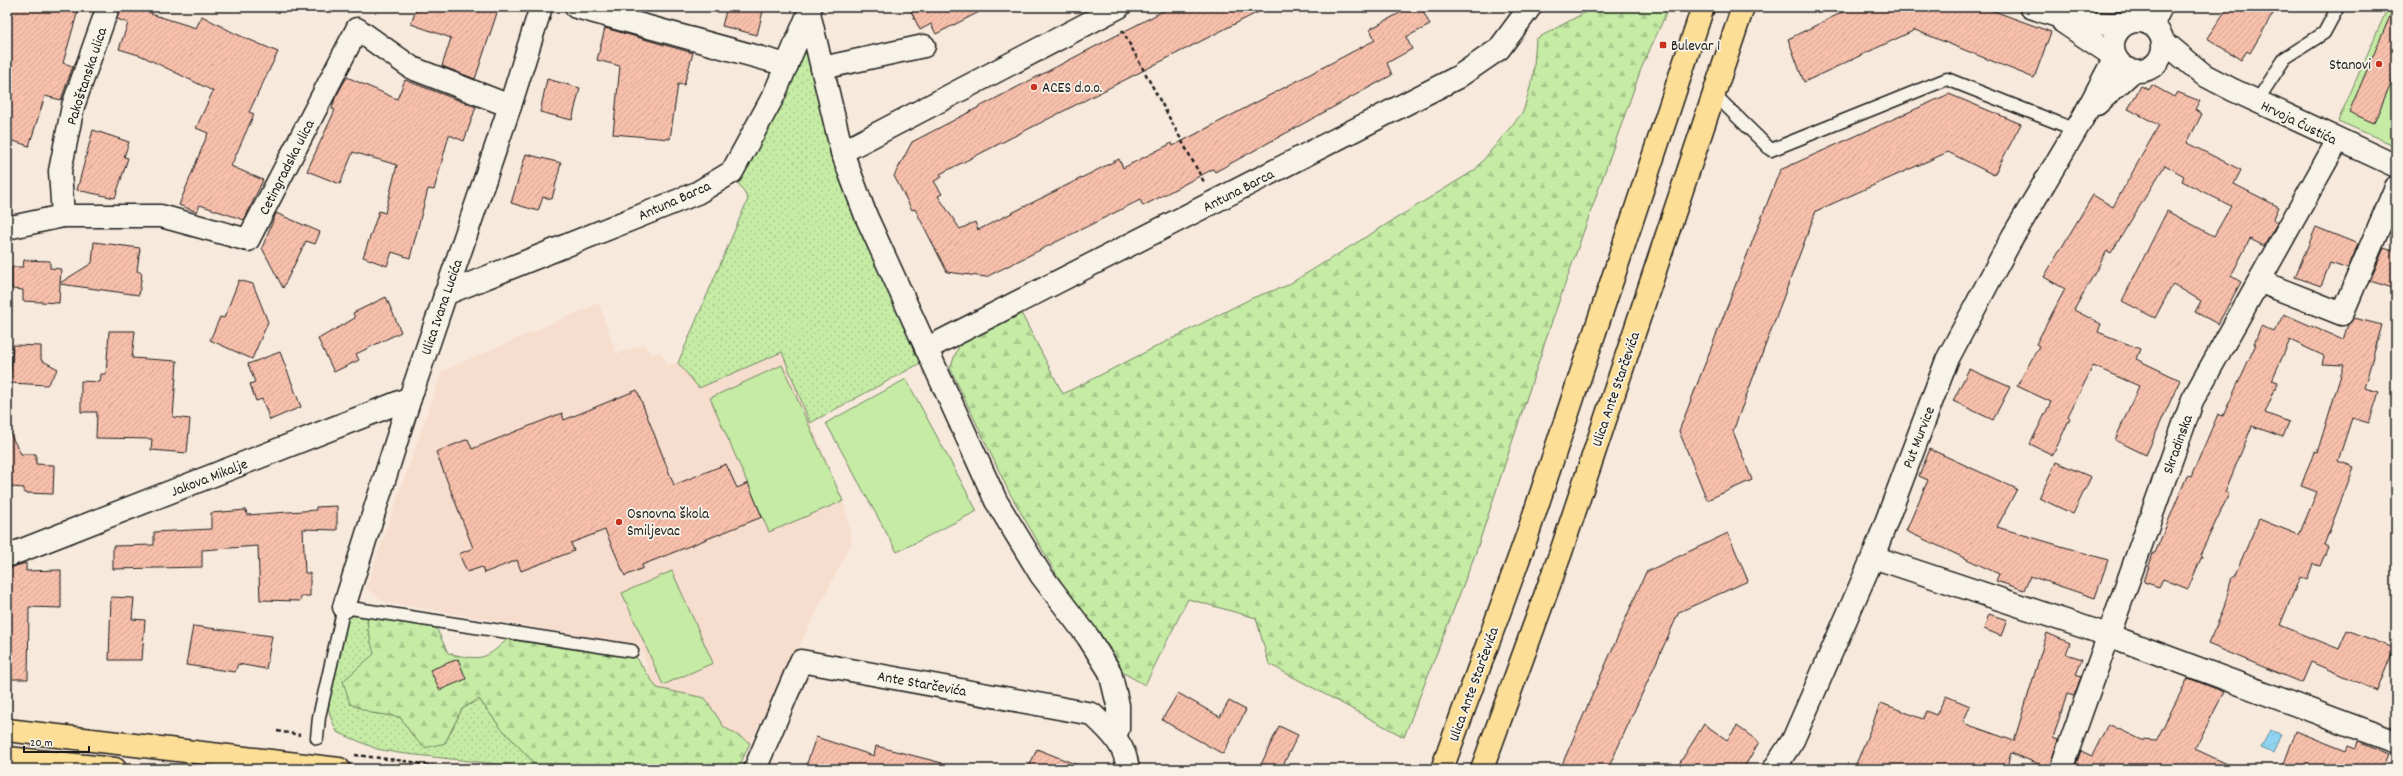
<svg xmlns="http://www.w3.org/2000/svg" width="2403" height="776" viewBox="0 0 2403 776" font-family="Dekko,sans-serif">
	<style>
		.built { fill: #f7ddce }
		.grass { fill: url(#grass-dots); stroke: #708460 }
		.forest { fill: url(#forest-firs); stroke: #708460 }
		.garden { fill: #c5eba5; stroke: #708460 }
		.water { fill: url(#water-waves); stroke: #628c9c }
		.building { fill: url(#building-hatch); stroke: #1c1c1c }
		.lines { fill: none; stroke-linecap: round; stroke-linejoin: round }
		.service-casing { stroke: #1c1c1c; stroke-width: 15 }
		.minor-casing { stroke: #1c1c1c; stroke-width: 25 }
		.secondary-casing { stroke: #1c1c1c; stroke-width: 25 }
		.primary-casing { stroke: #1c1c1c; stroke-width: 25 }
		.path { stroke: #1c1c1c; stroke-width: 2.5; stroke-dasharray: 4 3; stroke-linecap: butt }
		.service { stroke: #f7f3e8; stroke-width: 12 }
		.minor { stroke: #f7f3e8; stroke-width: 22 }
		.secondary { stroke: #f7f3e8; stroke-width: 22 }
		.primary { stroke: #fcde96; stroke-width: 22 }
		.poi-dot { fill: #c8321e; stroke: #f7f3e8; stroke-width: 1.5 }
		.labels { text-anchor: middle; stroke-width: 3.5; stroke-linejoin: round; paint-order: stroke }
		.poi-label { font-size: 15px; fill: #1c1c1c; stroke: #f7f3e8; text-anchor: start }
		.street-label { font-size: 15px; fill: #1c1c1c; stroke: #f7f3e8 }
	</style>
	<defs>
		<pattern id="grass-dots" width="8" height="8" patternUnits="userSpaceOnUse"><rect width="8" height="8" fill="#c5eba5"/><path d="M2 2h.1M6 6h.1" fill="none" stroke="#a9c98d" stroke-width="1.8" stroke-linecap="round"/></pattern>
		<pattern id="forest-firs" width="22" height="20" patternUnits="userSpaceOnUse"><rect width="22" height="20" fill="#c5eba5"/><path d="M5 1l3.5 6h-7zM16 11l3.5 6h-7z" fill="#a9c98d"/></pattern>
		<pattern id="water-waves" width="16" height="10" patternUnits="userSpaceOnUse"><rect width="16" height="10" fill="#90d6f2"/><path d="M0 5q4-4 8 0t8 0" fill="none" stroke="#7cb7cf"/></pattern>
		<pattern id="building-hatch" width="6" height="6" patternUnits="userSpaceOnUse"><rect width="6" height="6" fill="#f8c0ac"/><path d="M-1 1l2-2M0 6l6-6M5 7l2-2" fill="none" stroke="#d4a493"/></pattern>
	</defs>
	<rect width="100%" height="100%" fill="#f7e9dc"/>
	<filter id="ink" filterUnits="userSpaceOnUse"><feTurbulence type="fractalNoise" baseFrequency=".025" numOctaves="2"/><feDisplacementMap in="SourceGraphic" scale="8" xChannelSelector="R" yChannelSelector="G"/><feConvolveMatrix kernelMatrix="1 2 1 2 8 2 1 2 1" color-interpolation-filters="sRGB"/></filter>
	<g filter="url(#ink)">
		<path class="built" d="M 599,303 L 616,354 L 644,345 L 651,354 L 661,352 L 667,365 L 678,363 L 699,388 L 782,352 L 843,501 L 852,542 L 750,743 L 655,694 L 640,645 L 385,602 L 366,588 L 442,371 Z"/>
		<g class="grass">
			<path d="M 809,13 L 842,152 L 930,358 L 810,423 L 782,352 L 699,388 L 678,363 L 748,199 L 732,172 Z"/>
			<path d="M 344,607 L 367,611 L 368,630 L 375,654 L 343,681 L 372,713 L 400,717 L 413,736 L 445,743 L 462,709 L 479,699 L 500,727 L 540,769 L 398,753 L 377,749 L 337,732 L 331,718 L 325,694 Z"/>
		</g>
		<g class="forest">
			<path d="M 1595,7 L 1669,7 L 1641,69 L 1551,324 L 1476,552 L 1404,737 L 1269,664 L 1256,618 L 1188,599 L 1145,685 L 1122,672 L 1114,653 L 1075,606 L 1009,492 L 950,368 L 962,338 L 1019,309 L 1063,394 L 1252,298 L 1286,286 L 1475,170 L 1523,112 L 1533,77 L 1536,39 Z"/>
			<path d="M 367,611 L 433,621 L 448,653 C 485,662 486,659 514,633 L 632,651 L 657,688 L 705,698 L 724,727 L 750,743 L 738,769 L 540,769 L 500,727 L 479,699 L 462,709 L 445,743 L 424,748 L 413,736 L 400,717 L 372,713 L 350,704 L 343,681 L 374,654 L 368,630 Z"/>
		</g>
		<g class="garden">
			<path d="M 2388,7 L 2396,7 L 2396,146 L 2338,121 Z"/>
			<path d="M 782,365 L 843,501 L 769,532 L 710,398 Z"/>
			<path d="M 906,379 L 977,511 L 897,552 L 826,423 Z"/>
			<path d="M 672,571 L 713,663 L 663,685 L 622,593 Z"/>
		</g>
		<path class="water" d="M 2270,730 L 2281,734 L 2273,753 L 2261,748 Z"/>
		<g class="building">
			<path d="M 7,7 L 79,7 L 63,63 L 73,66 L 61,100 L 45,96 L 29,146 L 7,139 Z"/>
			<path d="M 120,7 L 153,7 L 151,14 L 196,28 L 202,16 L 234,33 L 278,52 L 249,112 L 254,114 L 231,166 L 263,180 L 244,220 L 200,205 L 197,212 L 179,205 L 208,133 L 196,128 L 213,91 L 142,56 L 119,49 L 128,23 L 117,19 Z"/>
			<path d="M 417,7 L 499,7 L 475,79 L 442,66 L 451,38 L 411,24 Z"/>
			<path d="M 727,7 L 764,7 L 757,35 L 722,26 Z"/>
			<path d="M 909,7 L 989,7 L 936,34 L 931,24 L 920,30 Z"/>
			<path d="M 1171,7 L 1268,7 L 940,174 L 942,177 L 934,181 L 942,194 L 938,196 L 960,229 L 975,222 L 978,230 L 1119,159 L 1123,168 L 1172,143 L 1173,146 L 1375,40 L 1370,29 L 1411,7 L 1421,7 L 1430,25 L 1406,37 L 1412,49 L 1387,63 L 1392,75 L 1215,172 L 1213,169 L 1143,206 L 1140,200 L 986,277 L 947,272 L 915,209 L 912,210 L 894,176 L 912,142 Z"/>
			<path d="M 1853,7 L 1983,7 L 2051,32 L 2034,78 L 1915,30 L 1804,82 L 1788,39 Z"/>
			<path d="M 2228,7 L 2277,7 L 2250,53 L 2247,51 L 2241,60 L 2207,38 Z"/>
			<path d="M 2394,7 L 2396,7 L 2396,71 L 2374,123 L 2349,112 Z"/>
			<path d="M 605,28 L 693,53 L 684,85 L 678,84 L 670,139 L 613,134 L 620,66 L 597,60 Z"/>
			<path d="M 347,77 L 397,99 L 405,80 L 476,107 L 464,141 L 449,135 L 434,190 L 428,189 L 410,258 L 392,252 L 387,266 L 363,257 L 379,211 L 385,213 L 397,165 L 353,152 L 340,184 L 307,171 L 335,110 L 332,109 L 335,98 Z"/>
			<path d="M 547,79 L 580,88 L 572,120 L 540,112 Z"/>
			<path d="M 2152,85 L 2174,97 L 2177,92 L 2200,101 L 2195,110 L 2202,114 L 2187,143 L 2241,170 L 2234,184 L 2279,207 L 2273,220 L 2277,223 L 2264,246 L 2250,239 L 2231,276 L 2241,282 L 2218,324 L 2195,312 L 2201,301 L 2173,284 L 2155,318 L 2122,301 L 2167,211 L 2214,236 L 2231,206 L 2182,181 L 2184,176 L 2165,165 L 2111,253 L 2107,251 L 2074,310 L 2101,324 L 2098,332 L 2140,349 L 2136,359 L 2180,380 L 2146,455 L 2115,440 L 2139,386 L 2093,366 L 2068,416 L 2070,418 L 2053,455 L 2030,444 L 2051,402 L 2017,386 L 2039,346 L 2036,344 L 2065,289 L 2044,277 L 2093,195 L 2113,207 L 2159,125 L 2128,109 L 2141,86 L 2149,90 Z"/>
			<path d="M 1949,94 L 2021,124 L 1994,175 L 1948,152 L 1816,211 L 1733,431 L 1752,480 L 1707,500 L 1679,431 L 1780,170 Z"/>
			<path d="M 93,130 L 129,142 L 124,157 L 128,158 L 115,198 L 77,190 Z"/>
			<path d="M 526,154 L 561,163 L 552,199 L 543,197 L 538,211 L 511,203 Z"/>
			<path d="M 276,213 L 320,232 L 315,244 L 306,241 L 283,288 L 262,248 Z"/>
			<path d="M 2316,227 L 2358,244 L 2348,269 L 2330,263 L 2321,286 L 2295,277 Z"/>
			<path d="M 94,242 L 140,248 L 137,271 L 142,273 L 139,295 L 60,284 L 59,303 L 23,301 L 23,290 L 12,289 L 12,267 L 23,267 L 24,260 L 50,261 L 50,268 L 61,269 L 60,283 L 92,263 Z"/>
			<path d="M 2384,248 L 2396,252 L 2396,289 L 2370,281 Z"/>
			<path d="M 239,280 L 253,284 L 268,322 L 252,359 L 210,340 L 220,317 L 224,318 Z"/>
			<path d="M 386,297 L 401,332 L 356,354 L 359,360 L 334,372 L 318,339 L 355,318 L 353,313 Z"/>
			<path d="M 2284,314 L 2343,340 L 2348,324 L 2354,318 L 2382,325 L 2364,388 L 2379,392 L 2369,423 L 2352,418 L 2338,461 L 2354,467 L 2324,545 L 2328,547 L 2320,566 L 2313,564 L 2307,580 L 2300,577 L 2280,625 L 2339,649 L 2347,630 L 2394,648 L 2377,691 L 2311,662 L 2302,683 L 2208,644 L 2223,611 L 2232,577 L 2234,577 L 2259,519 L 2299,535 L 2317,492 L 2301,486 L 2314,452 L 2317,453 L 2344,365 L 2322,364 L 2324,356 L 2290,340 L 2272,380 L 2278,382 L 2265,413 L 2289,422 L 2283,437 L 2252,426 L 2225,492 L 2229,494 L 2200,555 L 2202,556 L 2188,589 L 2163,579 L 2159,587 L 2144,582 L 2153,553 L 2155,553 L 2187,476 L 2191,477 L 2218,414 L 2223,416 L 2256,344 L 2254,344 L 2261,326 L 2274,332 Z"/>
			<path d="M 109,331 L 135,331 L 132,358 L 177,361 L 173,417 L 190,419 L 187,453 L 151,450 L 152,439 L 96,438 L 97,412 L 81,412 L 81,381 L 100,382 L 101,374 L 106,374 Z"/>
			<path d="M 13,345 L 41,346 L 41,360 L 58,369 L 47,385 L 10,383 Z"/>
			<path d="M 280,352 L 301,407 L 270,420 L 262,399 L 256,401 L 250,384 L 255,382 L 248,364 Z"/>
			<path d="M 1969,369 L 2010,387 L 1993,420 L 1953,401 Z"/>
			<path d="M 637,390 L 674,485 L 726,464 L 737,488 L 748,483 L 762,517 L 642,565 L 643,568 L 625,576 L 605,530 L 571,543 L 574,551 L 521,571 L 517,560 L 484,573 L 482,567 L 467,572 L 459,554 L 473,548 L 436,452 L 468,439 L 472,449 L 562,413 L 564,420 Z"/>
			<path d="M 8,430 L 21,454 L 36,454 L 36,464 L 54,465 L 53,494 L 24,493 L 24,488 L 11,487 L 11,480 L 8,480 Z"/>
			<path d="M 1930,449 L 2017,489 L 1997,527 L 2108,560 L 2095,598 L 2030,576 L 2024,590 L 1996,581 L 1999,574 L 1906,531 L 1928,480 L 1919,476 Z"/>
			<path d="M 2056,462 L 2091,477 L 2073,514 L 2039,498 Z"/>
			<path d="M 337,506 L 337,530 L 303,529 L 305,573 L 310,573 L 310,596 L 301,596 L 300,601 L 260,600 L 258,546 L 202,550 L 202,567 L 113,569 L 113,546 L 154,545 L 154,532 L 211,529 L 211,513 L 246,510 L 247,515 L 316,510 L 316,507 Z"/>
			<path d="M 1728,533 L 1748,581 L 1679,612 L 1608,769 L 1560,769 L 1646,572 Z"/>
			<path d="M 26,563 L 26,571 L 61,570 L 61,608 L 29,607 L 28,679 L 7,679 L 9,568 Z"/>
			<path d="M 111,597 L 134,598 L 132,619 L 145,620 L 142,660 L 109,660 Z"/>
			<path d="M 1989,614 L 2007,620 L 2001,636 L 1984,629 Z"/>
			<path d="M 193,626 L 272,636 L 266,669 L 238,664 L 235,672 L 186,665 Z"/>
			<path d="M 2047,633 L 2070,643 L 2066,654 L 2082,659 L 2076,675 L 2081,677 L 2074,696 L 2067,694 L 2053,738 L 2058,740 L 2049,768 L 2011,753 L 2006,769 L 1854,769 L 1881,703 L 1923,719 L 1926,711 L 1936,715 L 1946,696 L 1970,706 L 1963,723 L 2014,741 Z"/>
			<path d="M 458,659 L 466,679 L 440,690 L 430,670 Z"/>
			<path d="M 2188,678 L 2224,692 L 2195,749 L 2238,769 L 2074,769 L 2081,751 L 2092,756 L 2108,724 L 2142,740 L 2156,741 Z"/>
			<path d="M 1178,693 L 1220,717 L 1229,701 L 1246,710 L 1223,754 L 1162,720 Z"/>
			<path d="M 1704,724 L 1727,740 L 1737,726 L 1759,742 L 1743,769 L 1676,769 Z"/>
			<path d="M 1279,726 L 1298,735 L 1281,769 L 1259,769 Z"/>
			<path d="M 2296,731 L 2346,751 L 2348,746 L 2356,749 L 2358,742 L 2388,754 L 2383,766 L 2388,769 L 2282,769 Z"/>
			<path d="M 816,737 L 874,756 L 876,746 L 942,763 L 941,769 L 805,769 Z"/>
			<path d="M 1037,749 L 1085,768 L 1085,769 L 1028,769 Z"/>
		</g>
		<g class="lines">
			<defs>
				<g id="service">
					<path d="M 1714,94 L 1771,150 L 1947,79 L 2076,130"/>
					<path d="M 2257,101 L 2285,58 L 2324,33 L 2338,7"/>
					<path d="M 317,738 L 319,717 L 344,607 L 632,651"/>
				</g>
				<g id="minor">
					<path d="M 576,7 L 787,65"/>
					<path d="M 809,13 L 842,152 L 866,216 L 996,501 L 1041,575 L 1088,637 L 1110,672 L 1118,705 L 1118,729 L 1115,735"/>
					<path d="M 2152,25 L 2161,7"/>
					<path d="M 822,68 L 924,46"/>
					<path d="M 2097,104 L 2133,71"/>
					<path d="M 842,152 L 1119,7"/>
					<path d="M 63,216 L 60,171 L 73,106 L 108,7"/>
					<path d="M 7,228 L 63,216 L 161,216 L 248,240 L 357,29 L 412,68 L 510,106"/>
					<path d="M 2261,282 L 2342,314 L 2396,187"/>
					<path d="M 445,294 L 697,193 L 732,172 L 774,95 L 810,10"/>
					<path d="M 926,349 L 1458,77 L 1499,49 L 1530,7"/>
					<path d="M 7,556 L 410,398"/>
					<path d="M 1873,557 L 2108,635 L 2396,742"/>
					<path d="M 344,607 L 410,398 L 510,106 L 541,7"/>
					<path d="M 755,769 L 801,661 L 1092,714 C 1110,731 1125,744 1128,769"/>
					<path d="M 1774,769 L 1793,740 L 1873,557 L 1947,360 L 2013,236 L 2084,116 L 2115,57"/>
					<path d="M 2061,769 L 2193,399 L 2338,140"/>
				</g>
				<g id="secondary">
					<path d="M 2031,7 C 2062,19 2093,27 2127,23"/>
					<circle cx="2138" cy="46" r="25"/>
					<path d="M 2063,22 L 2115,57"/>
					<path d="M 2163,41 L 2204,75 L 2233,90 L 2396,166"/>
				</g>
				<g id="primary">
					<path d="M 7,730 L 339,769"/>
					<path d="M 7,758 L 115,769"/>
					<path d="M 1442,769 L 1527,536 L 1703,7"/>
					<path d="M 1482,769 L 1561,552 L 1743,7"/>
				</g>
			</defs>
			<use href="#service" class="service-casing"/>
			<use href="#minor" class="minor-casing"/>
			<use href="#secondary" class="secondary-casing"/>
			<use href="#primary" class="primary-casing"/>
			<g class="path">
				<path d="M 1122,30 L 1204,182"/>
				<path d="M 277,731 L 300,735"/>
				<path d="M 355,755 L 412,762 L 447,769"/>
			</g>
			<use href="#service" class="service"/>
			<use href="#minor" class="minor"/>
			<use href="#secondary" class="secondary"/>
			<use href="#primary" class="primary"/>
		</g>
	</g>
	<g class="poi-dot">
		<rect x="1659" y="41" width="8" height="8" rx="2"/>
		<circle cx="2379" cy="64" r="4"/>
		<circle cx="1034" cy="87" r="4"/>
		<circle cx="619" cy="522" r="4"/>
	</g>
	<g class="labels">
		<g class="poi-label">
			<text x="1671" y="50">Bulevar 1</text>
			<text x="2371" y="69" text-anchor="end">Stanovi</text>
			<text x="1042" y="92">ACES d.o.o.</text>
			<text x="627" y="518">Osnovna škola<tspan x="627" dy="17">Smiljevac</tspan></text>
		</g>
		<g class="street-label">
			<text transform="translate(86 76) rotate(-72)" y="5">Pakoštanska ulica</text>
			<text transform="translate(2299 122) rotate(26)" y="5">Hrvoja Ćustića</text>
			<text transform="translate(286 167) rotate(-63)" y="5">Cetingradska ulica</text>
			<text transform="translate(1238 190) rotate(-27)" y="5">Antuna Barca</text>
			<text transform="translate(674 200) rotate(-24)" y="5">Antuna Barca</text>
			<text transform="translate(441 307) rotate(-71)" y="5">Ulica Ivana Lucića</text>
			<text transform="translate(1615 389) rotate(-71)" y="5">Ulica Ante Starčevića</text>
			<text transform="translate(1918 437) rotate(-69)" y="5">Put Murvice</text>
			<text transform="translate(2177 444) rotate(-70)" y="5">Skradinska</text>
			<text transform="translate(209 477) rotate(-21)" y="5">Jakova Mikalje</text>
			<text transform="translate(922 683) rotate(10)" y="5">Ante Starčevića</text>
			<text transform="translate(1473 684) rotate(-70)" y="5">Ulica Ante Starčevića</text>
		</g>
	</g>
	<rect width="2403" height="776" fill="none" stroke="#f7f3e8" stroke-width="24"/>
	<rect x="12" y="12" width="2379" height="752" fill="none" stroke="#1c1c1c" stroke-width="1.5" filter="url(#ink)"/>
	<path d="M24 746v6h65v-6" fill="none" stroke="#1c1c1c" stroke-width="2"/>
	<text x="30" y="746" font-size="12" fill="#1c1c1c" stroke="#f7f3e8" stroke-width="3" paint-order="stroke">20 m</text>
</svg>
